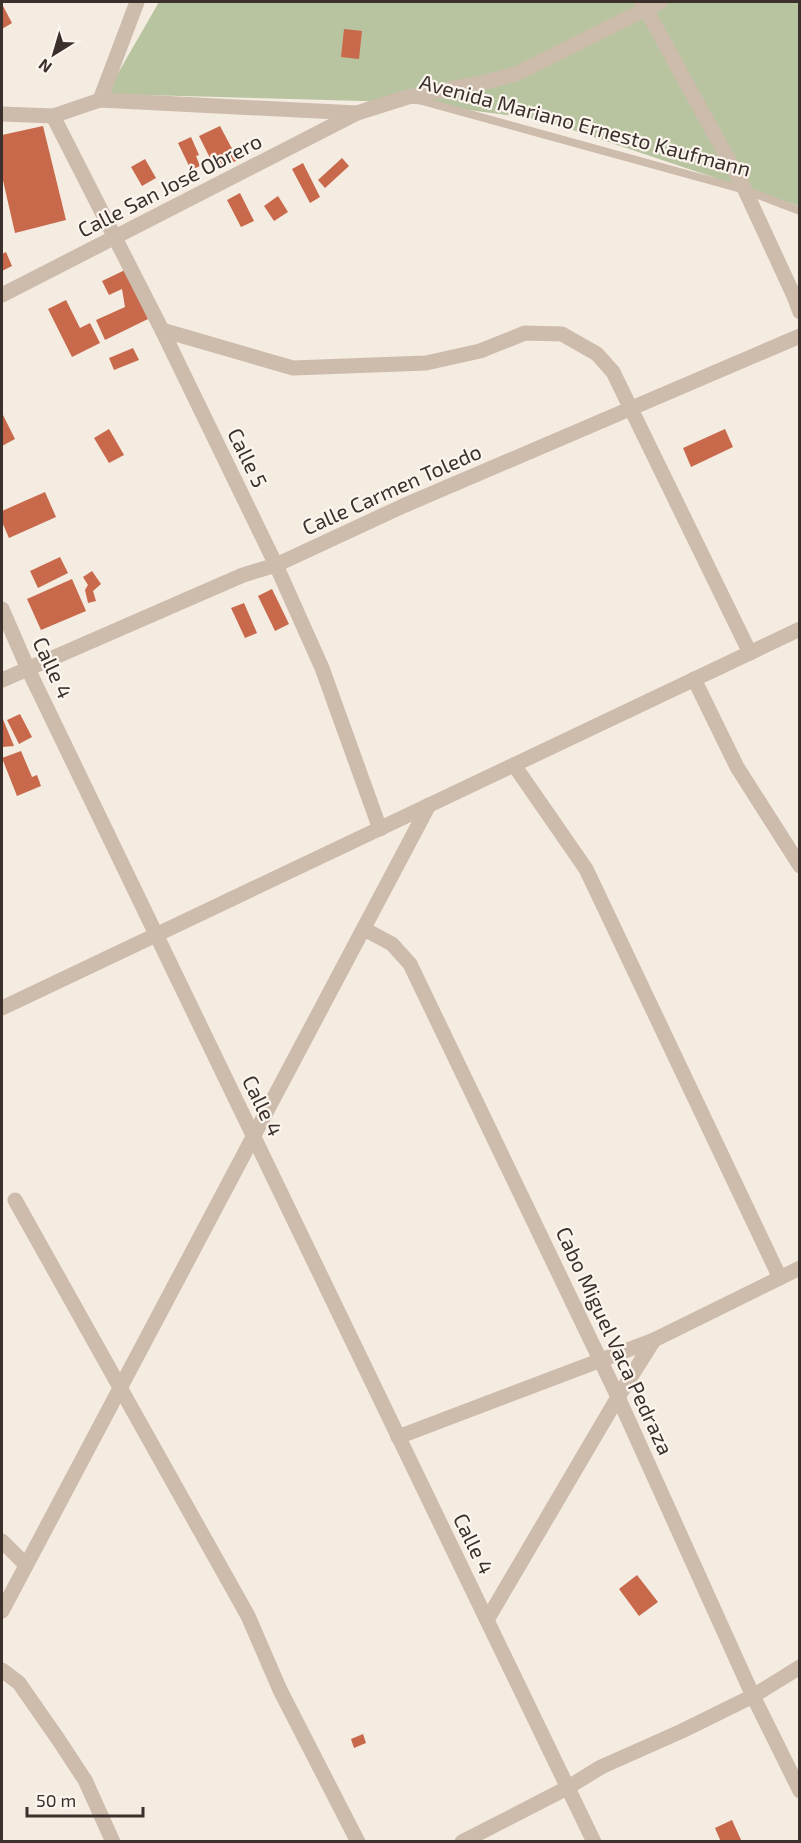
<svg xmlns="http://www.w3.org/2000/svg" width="801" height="1843" viewBox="0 0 801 1843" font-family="'Exo 2',sans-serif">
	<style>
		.green { fill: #b8c4a0 }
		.building { fill: #c8694b }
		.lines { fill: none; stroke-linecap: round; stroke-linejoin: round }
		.service { stroke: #cdbbac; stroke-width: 8 }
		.minor { stroke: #cdbbac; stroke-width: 15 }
		.labels { text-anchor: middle; stroke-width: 4.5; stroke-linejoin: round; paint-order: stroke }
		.street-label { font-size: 21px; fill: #3b302b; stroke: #fbf5ee }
	</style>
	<rect width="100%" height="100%" fill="#f4ebe1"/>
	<path class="green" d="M 159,2 L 799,2 L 799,206 L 543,120 L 431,105 L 363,101 L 106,94 Z"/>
	<g class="building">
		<path d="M 2,4 L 12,23 L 2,29 Z"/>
		<path d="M 344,29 L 362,31 L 359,59 L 341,57 Z"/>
		<path d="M 43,126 L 66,220 L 15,233 L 2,176 L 2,135 Z"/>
		<path d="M 220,126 L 238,160 L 216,170 L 199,136 Z"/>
		<path d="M 191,137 L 199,155 L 196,156 L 200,166 L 191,170 L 178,143 Z"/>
		<path d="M 342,158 L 349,166 L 325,188 L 318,180 Z"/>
		<path d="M 145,159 L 156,178 L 142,186 L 131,167 Z"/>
		<path d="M 303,163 L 320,197 L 310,203 L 292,169 Z"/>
		<path d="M 240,193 L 254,221 L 241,227 L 227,200 Z"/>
		<path d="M 278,196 L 288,212 L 274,221 L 264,206 Z"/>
		<path d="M 6,252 L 12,266 L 2,271 L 2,254 Z"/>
		<path d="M 125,270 L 148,319 L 105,340 L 96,320 L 125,307 L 122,289 L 109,295 L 102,281 Z"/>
		<path d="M 66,300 L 80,328 L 90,323 L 100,343 L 72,357 L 48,309 Z"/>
		<path d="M 133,348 L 139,360 L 114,370 L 109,358 Z"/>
		<path d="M 2,413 L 15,439 L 2,446 Z"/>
		<path d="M 109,429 L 124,455 L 109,463 L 94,438 Z"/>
		<path d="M 725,429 L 733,447 L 691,467 L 683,448 Z"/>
		<path d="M 45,492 L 56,517 L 9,538 L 2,522 L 2,511 Z"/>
		<path d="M 60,557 L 68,573 L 38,588 L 30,571 Z"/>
		<path d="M 92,571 L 101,584 L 93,591 L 96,601 L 88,603 L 85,590 L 88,585 L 83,577 Z"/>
		<path d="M 72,579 L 86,611 L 41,630 L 27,599 Z"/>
		<path d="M 272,589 L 289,624 L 275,631 L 258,596 Z"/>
		<path d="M 244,603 L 257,633 L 245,638 L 231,608 Z"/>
		<path d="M 20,714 L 32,737 L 19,744 L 7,720 Z"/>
		<path d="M 2,717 L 14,746 L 2,747 Z"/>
		<path d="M 21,751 L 32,777 L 37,775 L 41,786 L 17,796 L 2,758 Z"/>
		<path d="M 637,1575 L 658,1602 L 639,1616 L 619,1589 Z"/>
		<path d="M 363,1734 L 366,1743 L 354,1748 L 351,1739 Z"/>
		<path d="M 732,1820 L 742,1842 L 721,1842 L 715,1828 Z"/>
	</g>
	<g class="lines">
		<path class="service" d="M 415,99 L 745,190 L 800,211"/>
		<g class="minor">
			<path d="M 642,2 L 745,190 L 794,296 L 800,312"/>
			<path d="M 100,100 L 137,2"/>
			<path d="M 2,114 L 53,116 L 100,100 L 357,113 L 408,97 L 485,82 L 516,74 L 660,2"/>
			<path d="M 53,116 L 162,330 L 276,565 L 322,668 L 380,829"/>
			<path d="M 2,295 L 357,113"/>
			<path d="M 162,330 L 293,368 L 426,363 L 480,351 L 525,333 L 562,334 L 597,354 L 613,372 L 750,653"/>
			<path d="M 2,609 L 28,669 L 594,1842"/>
			<path d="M 694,679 L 737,767 L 800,866"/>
			<path d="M 2,680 L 243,575 L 276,565 L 403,506 L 800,336"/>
			<path d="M 514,765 L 586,869 L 780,1278"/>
			<path d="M 364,929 L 392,944 L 410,964 L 618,1397 L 753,1696 L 800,1791"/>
			<path d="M 2,1008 L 800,629"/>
			<path d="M 15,1200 L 248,1616 L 280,1690 L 358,1842"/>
			<path d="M 398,1437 L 654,1340 L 800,1268"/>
			<path d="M 2,1541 L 26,1565"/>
			<path d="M 2,1611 L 429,805"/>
			<path d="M 487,1620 L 618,1397 L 654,1340"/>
			<path d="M 2,1670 L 19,1683 L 58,1739 L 85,1780 L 113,1842"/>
			<path d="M 462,1842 L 567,1788 L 601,1767 L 682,1731 L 753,1696 L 800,1667"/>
		</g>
	</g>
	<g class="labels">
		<g class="street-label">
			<text transform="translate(585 126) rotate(15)" y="7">Avenida Mariano Ernesto Kaufmann</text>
			<text transform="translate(170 186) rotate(-27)" y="7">Calle San José Obrero</text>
			<text transform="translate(247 458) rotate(64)" y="7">Calle 5</text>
			<text transform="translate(392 490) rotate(-24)" y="7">Calle Carmen Toledo</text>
			<text transform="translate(52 668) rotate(65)" y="7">Calle 4</text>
			<text transform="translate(262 1106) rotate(64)" y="7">Calle 4</text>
			<text transform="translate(614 1341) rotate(65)" y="7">Cabo Miguel Vaca Pedraza</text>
			<text transform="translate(473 1544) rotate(64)" y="7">Calle 4</text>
		</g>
	</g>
	<rect width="801" height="1843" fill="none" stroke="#3b302b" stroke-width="6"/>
	<g transform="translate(54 54) rotate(217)" stroke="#fbf5ee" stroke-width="4.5" paint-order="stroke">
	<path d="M0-4.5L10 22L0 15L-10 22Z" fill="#3b302b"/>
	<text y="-9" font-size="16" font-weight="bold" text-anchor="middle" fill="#3b302b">N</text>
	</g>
	<path d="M27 1807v9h116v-9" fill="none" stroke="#3b302b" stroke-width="3"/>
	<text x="36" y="1807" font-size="18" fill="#3b302b" stroke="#fbf5ee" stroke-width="4.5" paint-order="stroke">50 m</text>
</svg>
